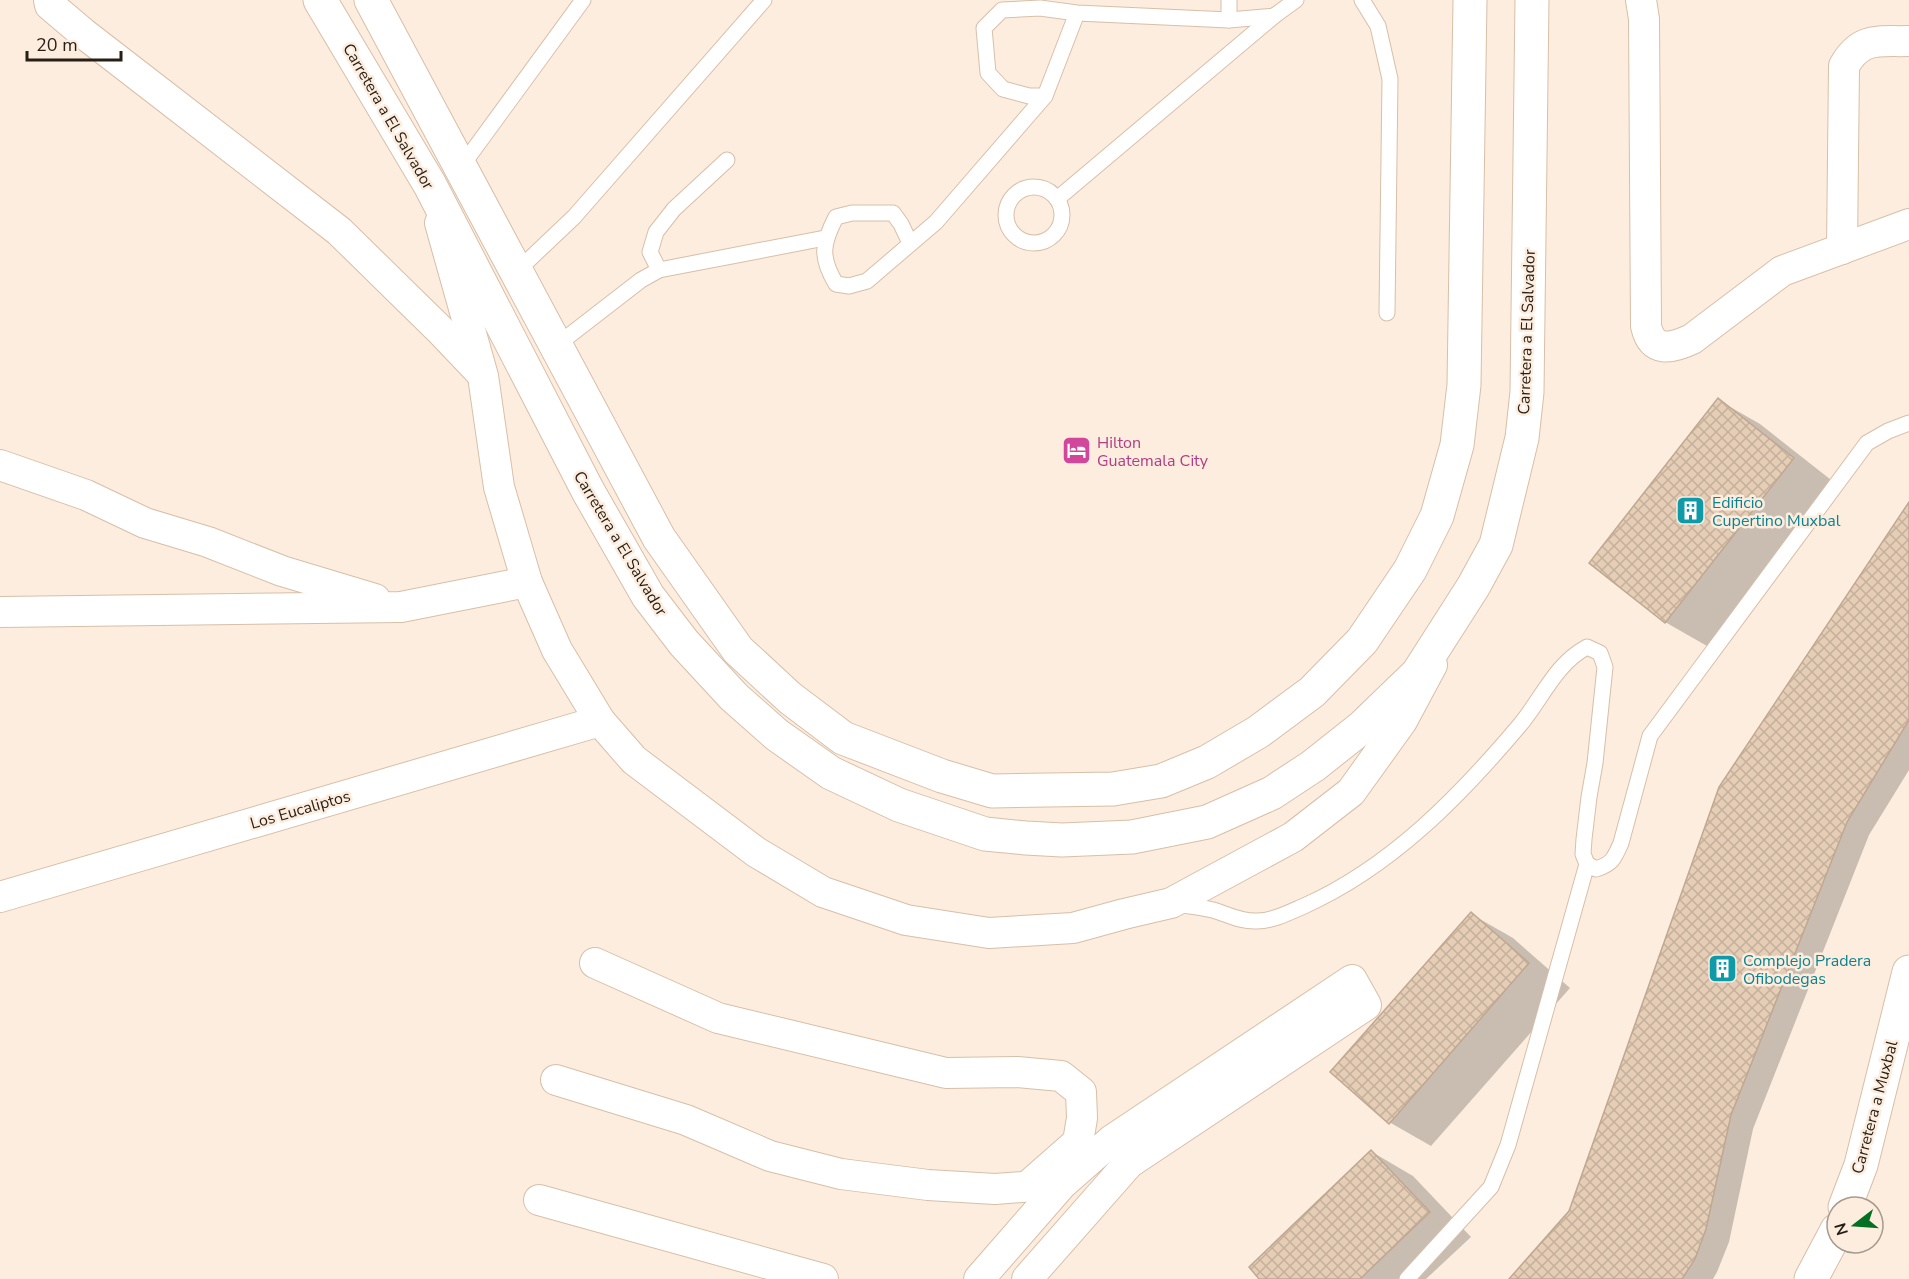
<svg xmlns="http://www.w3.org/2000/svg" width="1909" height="1279" viewBox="0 0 1909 1279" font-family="'Nunito Sans',sans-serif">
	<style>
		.shadow { fill: #0003 }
		.building { fill: url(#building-cross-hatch); stroke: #bfa790; stroke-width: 1.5 }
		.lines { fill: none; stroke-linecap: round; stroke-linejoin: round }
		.lane-casing { stroke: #d8bfa8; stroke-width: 17 }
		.street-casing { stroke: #d8bfa8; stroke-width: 32 }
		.secondary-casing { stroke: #d8bfa8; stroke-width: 35 }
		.highway-casing { stroke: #d8bfa8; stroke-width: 35 }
		.lane { stroke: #fff; stroke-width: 15 }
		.street { stroke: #fff; stroke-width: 30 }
		.secondary { stroke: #fff; stroke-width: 33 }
		.highway { stroke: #fff; stroke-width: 33 }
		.labels { text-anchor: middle; stroke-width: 5; stroke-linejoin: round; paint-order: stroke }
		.street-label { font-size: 16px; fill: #271e15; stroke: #fcedde }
		.hotel-label { font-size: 16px; fill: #b23c85; stroke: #fcedde; text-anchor: start }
		.culture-label { font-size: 16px; fill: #0d838f; stroke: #fcedde; text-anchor: start }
	</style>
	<defs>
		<pattern id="building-cross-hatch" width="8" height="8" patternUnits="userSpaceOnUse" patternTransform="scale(1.5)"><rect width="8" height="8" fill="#e6cdb6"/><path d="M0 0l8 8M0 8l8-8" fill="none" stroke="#c5b09c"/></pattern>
	</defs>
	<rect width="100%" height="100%" fill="#fcedde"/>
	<g class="shadow">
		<path d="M 1718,400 L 1760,424 L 1835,483 L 1707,646 L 1665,622 Z"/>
		<path d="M 1909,505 L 1909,770 L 1869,835 L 1753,1129 L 1729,1242 L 1717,1272 L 1713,1279 L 1511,1279 L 1570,1212 Z"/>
		<path d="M 1471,914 L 1513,938 L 1570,988 L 1431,1146 L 1389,1122 Z"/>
		<path d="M 1372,1152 L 1413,1176 L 1471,1237 L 1426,1279 L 1262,1279 Z"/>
	</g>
	<g class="building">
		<path d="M 1718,398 L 1794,458 L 1665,623 L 1589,563 Z"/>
		<path d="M 1909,502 L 1909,720 L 1847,822 L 1731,1115 L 1706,1229 L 1695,1259 L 1682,1279 L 1509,1279 L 1569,1211 L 1719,787 Z"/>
		<path d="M 1471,912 L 1529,963 L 1389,1124 L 1330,1072 Z"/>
		<path d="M 1371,1150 L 1430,1212 L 1360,1279 L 1259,1279 L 1249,1267 Z"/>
	</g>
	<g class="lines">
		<defs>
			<g id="lane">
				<path d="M 1362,0 L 1378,26 L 1390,79 L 1387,313"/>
				<path d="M 1077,13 L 1045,96 L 1029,96 L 1003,89 L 988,73 L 984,28 L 1002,10 L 1040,8 L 1077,13 L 1229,20 L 1274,16"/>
				<path d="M 1229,20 L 1229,0"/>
				<path d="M 461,167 L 583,0"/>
				<circle cx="1034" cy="215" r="28"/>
				<path d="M 1057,199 L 1274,16 L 1296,0"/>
				<path d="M 910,243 L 901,224 L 893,213 L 852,213 L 836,217 C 822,244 820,257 836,284 L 849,286 L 867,281 L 936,222 L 1045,96"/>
				<path d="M 659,270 L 650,252 L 656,232 L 674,209 L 727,160"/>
				<path d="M 516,272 L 574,217 L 764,0"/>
				<path d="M 557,345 L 641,280 L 659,270 L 825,238"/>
				<path d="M 1177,904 C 1188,906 1201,907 1213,910 C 1227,914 1241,922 1257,921 C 1273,921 1290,912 1304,906 C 1391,867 1459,797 1519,726 C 1542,699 1555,664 1587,647 L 1600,653 L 1605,667 L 1595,763 L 1589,797 L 1584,839 L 1583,854 L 1587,864 L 1596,869 C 1612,864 1614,859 1621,843 L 1650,736 L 1867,443 L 1888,431 L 1909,423"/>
				<path d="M 1407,1279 L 1491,1187 L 1508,1145 L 1587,864"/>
			</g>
			<g id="street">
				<path d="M 49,0 L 50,5 L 83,33 L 339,231 L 440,330 L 479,371"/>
				<path d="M 1641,0 L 1644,19 L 1646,326 C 1652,353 1671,349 1692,339 L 1782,271 L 1909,224"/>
				<path d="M 440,223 L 483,376 L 499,487 L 527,582 L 557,650 L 600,721 L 634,760 L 756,852 L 823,892 L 906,920 L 989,933 L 1073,928 L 1124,914 L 1171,903 L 1293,837 L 1351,792 L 1402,721 L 1432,665"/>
				<path d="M 1842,249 L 1844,66 C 1861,36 1878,42 1909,41"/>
				<path d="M 0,465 L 86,495 L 145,523 L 208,542 L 282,571 L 375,599"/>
				<path d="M 0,612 L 401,607 L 527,582"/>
				<path d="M 0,897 L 600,721"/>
				<path d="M 595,963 L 718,1018 L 946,1073 L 1017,1072 L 1061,1076 L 1081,1092 L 1082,1118 L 1078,1142 L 1029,1185"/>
				<path d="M 556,1080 L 686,1120 L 770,1156 L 841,1174 L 928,1185 L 995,1189 L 1049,1185"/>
				<path d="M 539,1200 L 823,1279"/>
				<path d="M 979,1279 L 1062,1184 L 1112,1140 L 1352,980 L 1366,1005 L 1129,1163 L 1027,1279"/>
			</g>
			<g id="secondary">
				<path d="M 1845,1207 L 1861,1165 L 1909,972"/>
				<path d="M 1811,1279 L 1837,1230"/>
			</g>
			<g id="highway">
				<path d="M 320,0 L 430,185 L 588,491 L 648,596 L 684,643 L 734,697 L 777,735 L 831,773 L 899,805 L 985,834 L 1026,838 L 1062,840 L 1132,837 L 1207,822 L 1272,793 L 1313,766 L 1361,728 L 1418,673 L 1473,587 L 1496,545 L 1522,438 L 1527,392 L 1532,0"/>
				<path d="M 371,0 L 659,538 L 738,650 L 790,698 L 843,738 L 942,776 L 992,791 L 1113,789 L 1161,781 L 1207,762 L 1258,732 L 1312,692 L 1362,641 L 1410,570 L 1437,516 L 1457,445 L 1464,385 L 1470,0"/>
			</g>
		</defs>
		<use href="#lane" class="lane-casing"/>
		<use href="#street" class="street-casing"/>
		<use href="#secondary" class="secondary-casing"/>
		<use href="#highway" class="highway-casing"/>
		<use href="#lane" class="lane"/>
		<use href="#street" class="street"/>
		<use href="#secondary" class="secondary"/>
		<use href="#highway" class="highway"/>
	</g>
	<defs>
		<symbol id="hotel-square" viewBox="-11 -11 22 22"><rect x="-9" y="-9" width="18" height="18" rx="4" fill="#d1479c" stroke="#fcedde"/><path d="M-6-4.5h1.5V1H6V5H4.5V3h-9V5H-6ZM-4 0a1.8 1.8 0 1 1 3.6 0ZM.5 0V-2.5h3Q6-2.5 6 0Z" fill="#fff"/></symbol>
		<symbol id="building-square" viewBox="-11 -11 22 22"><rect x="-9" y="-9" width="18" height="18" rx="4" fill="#0f9aa8" stroke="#fcedde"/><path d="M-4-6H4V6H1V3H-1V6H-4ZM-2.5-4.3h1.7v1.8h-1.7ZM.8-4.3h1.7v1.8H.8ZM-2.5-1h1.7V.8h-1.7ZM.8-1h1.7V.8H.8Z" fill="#fff"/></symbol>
	</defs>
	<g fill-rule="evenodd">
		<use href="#hotel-square" x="1060" y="434" width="33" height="33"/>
		<use href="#building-square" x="1674" y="494" width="33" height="33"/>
		<use href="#building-square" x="1706" y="952" width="33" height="33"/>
	</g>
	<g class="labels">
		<g class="street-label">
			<text transform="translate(389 116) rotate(60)" y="6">Carretera a El Salvador</text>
			<text transform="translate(1526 332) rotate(-88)" y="6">Carretera a El Salvador</text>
			<text transform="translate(621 543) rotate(59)" y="6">Carretera a El Salvador</text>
			<text transform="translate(300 809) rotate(-16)" y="6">Los Eucaliptos</text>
			<text transform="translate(1874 1107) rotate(-75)" y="6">Carretera a Muxbal</text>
		</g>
		<g class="hotel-label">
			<text x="1097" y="448">Hilton<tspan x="1097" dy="18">Guatemala City</tspan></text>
		</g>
		<g class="culture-label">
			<text x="1712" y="508">Edificio<tspan x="1712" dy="18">Cupertino Muxbal</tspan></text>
			<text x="1743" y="966">Complejo Pradera<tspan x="1743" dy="18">Ofibodegas</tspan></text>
		</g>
	</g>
	<g transform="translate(1855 1225) rotate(253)"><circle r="28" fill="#fcedde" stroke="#a79a8e" stroke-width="1.5"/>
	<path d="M0-4.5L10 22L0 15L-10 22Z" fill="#047022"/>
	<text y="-9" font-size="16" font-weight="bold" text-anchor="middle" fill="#271e15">N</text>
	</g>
	<path d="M27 51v9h94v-9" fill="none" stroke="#271e15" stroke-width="3"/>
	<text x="36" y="51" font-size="18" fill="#271e15" stroke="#fcedde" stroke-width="4.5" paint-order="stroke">20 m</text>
</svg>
